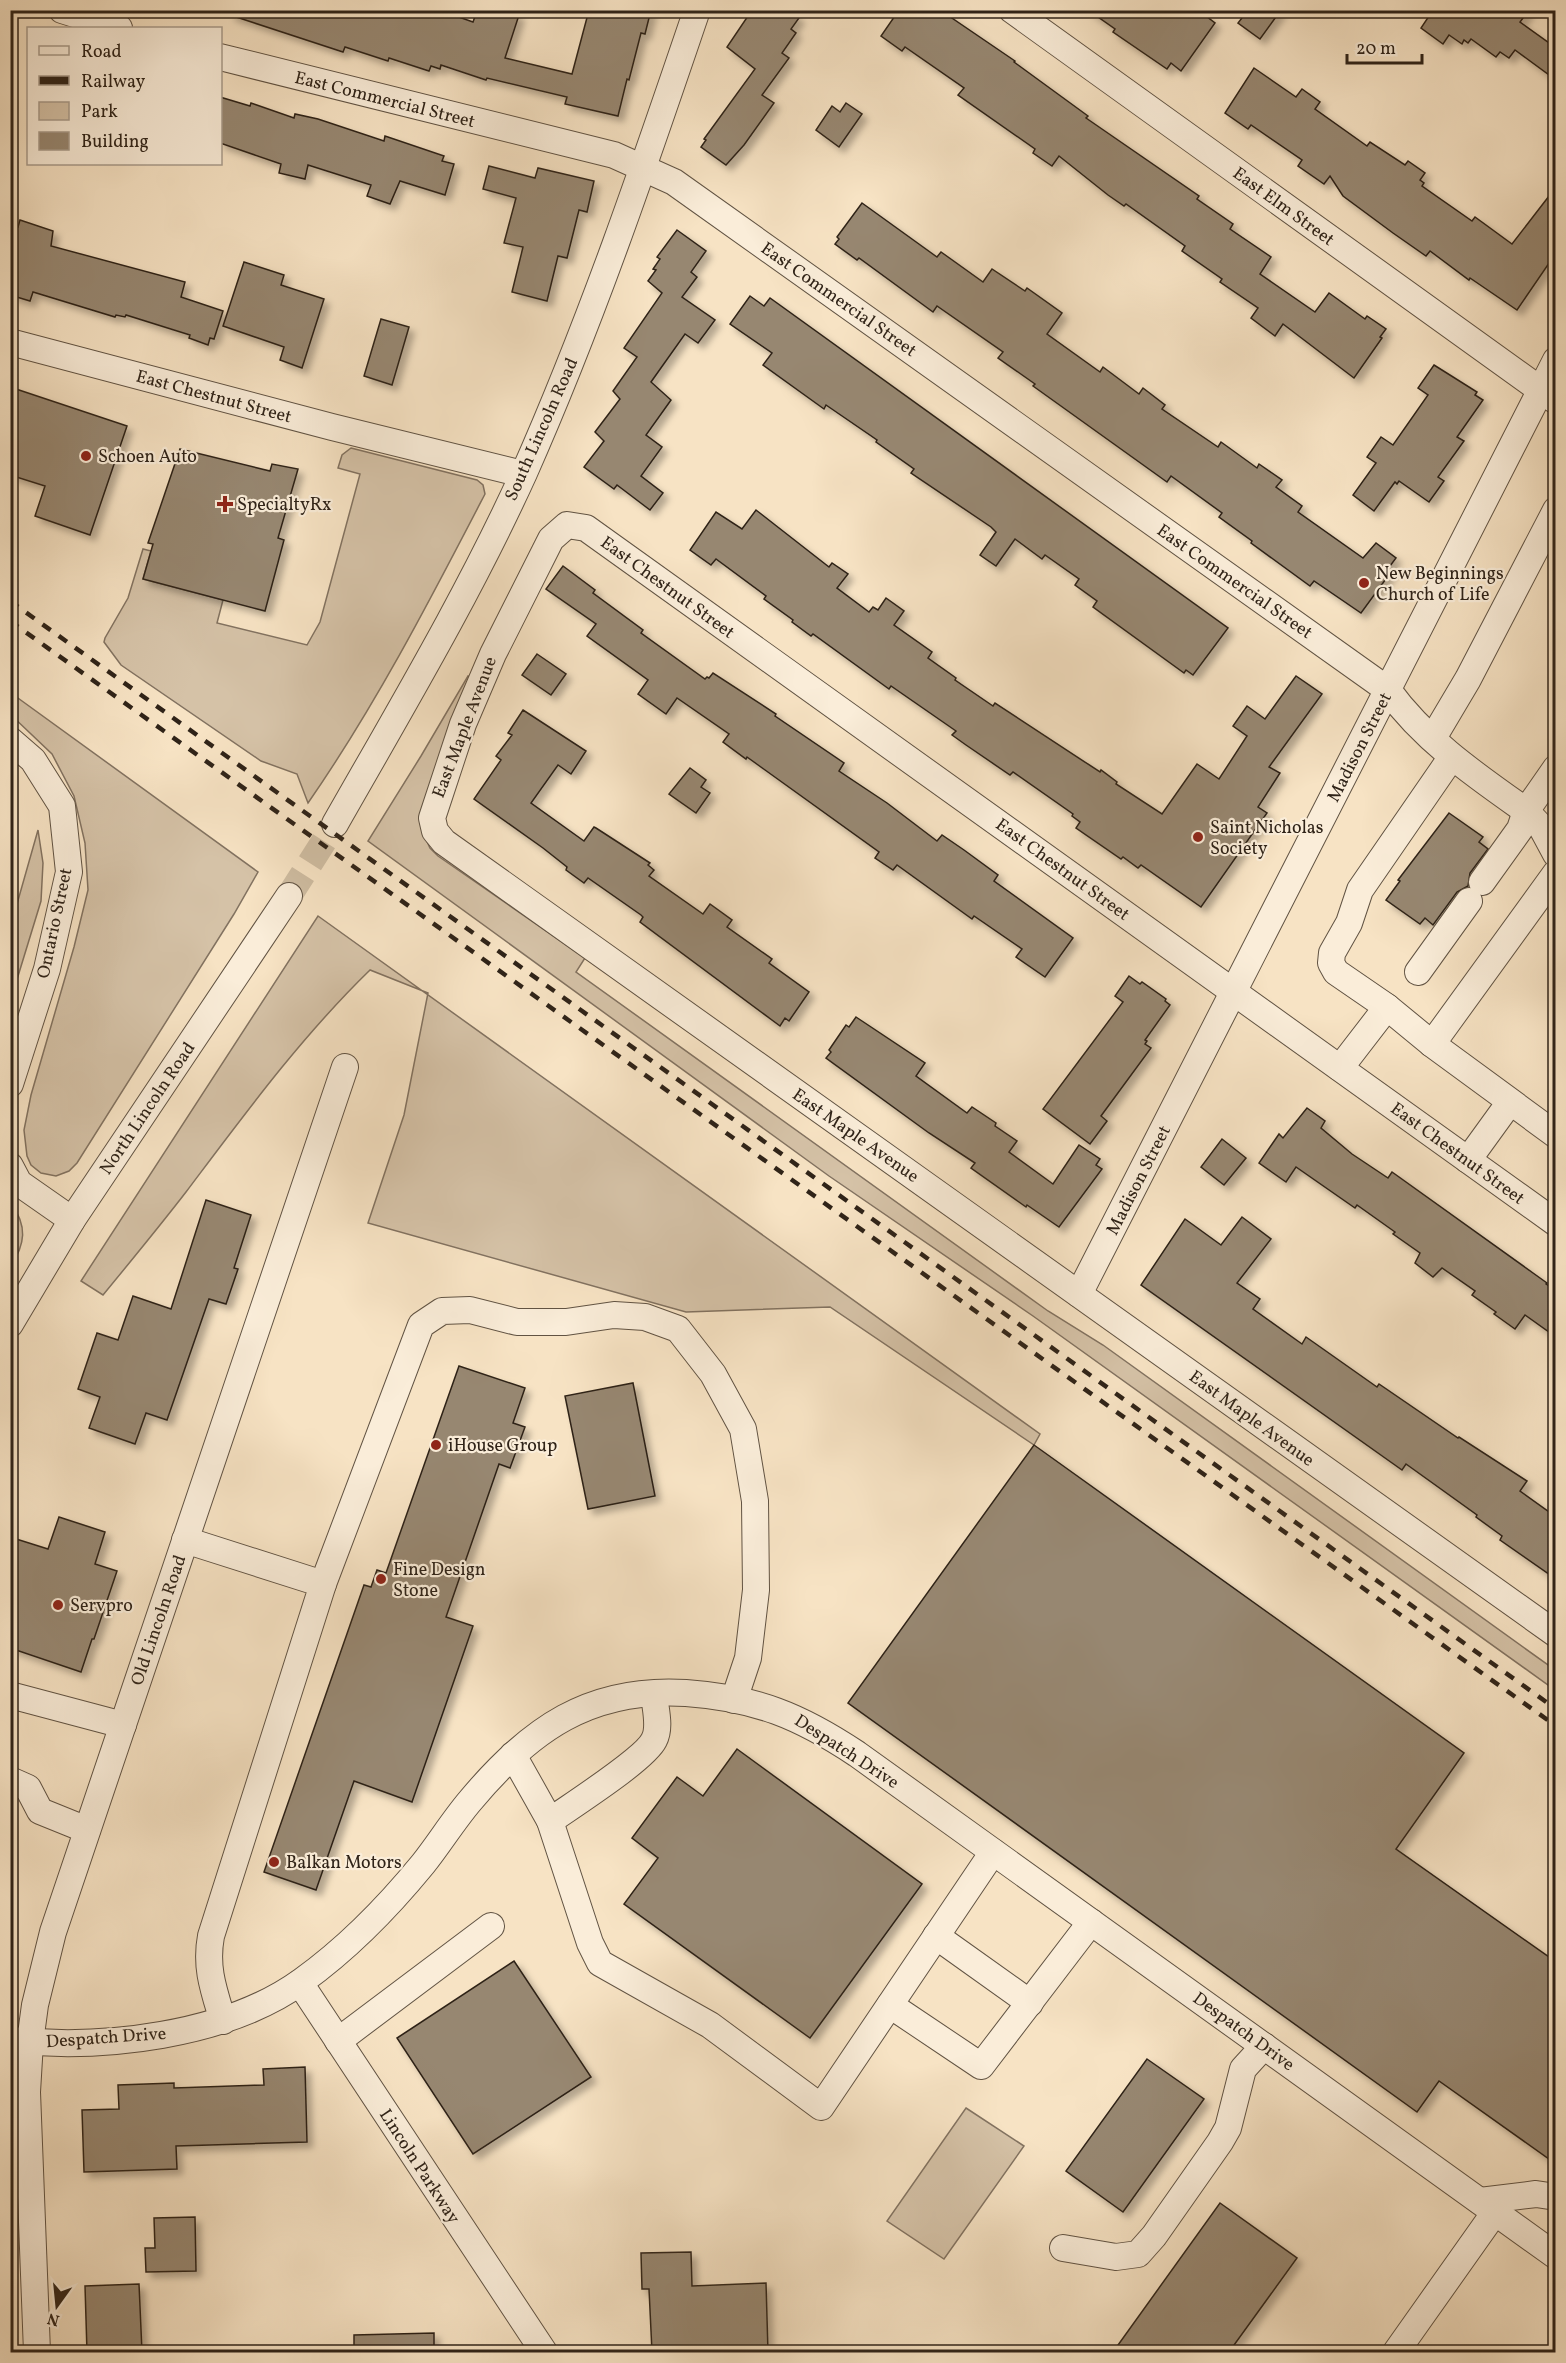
<svg xmlns="http://www.w3.org/2000/svg" width="1566" height="2363" viewBox="0 0 1566 2363" font-family="Vollkorn,serif">
	<style>
		.green { fill: #d5c2a7; stroke: #827260; stroke-width: 1.5 }
		.building { fill: #978771; stroke: #2f2318; stroke-width: 1.5; filter: url(#shadow) }
		.lines { fill: none; stroke-linecap: round; stroke-linejoin: round }
		.minor-tunnel { stroke: #cfbda2; stroke-width: 26; stroke-dasharray: 26 13; stroke-linecap: butt }
		.minor-casing { stroke: #615343; stroke-width: 28 }
		.minor { stroke: #faedd9; stroke-width: 26 }
		.rail { stroke: #2f2318; stroke-width: 4.5; stroke-dasharray: 10 10; stroke-linecap: butt }
		.poi-dot { fill: #8f2418; stroke: #faedd9; stroke-width: 2 }
		.labels { text-anchor: middle; stroke-width: 4.5; stroke-linejoin: round; paint-order: stroke }
		.street-label { font-size: 18px; fill: #2f2318; stroke: #faedd9 }
		.poi-label { font-size: 18px; fill: #2f2318; stroke: #faedd9; text-anchor: start }
	</style>
	<defs>
		<filter id="shadow"><feDropShadow dx="5.5" dy="5.5" stdDeviation="3" flood-color="#0004"/></filter>
	</defs>
	<rect width="100%" height="100%" fill="#f7e3c4"/>
	<filter id="stains"><feTurbulence type="fractalNoise" baseFrequency=".00333" numOctaves="4"/><feColorMatrix values="0 0 0 0 .2 0 0 0 0 .09 0 0 0 0 .02 0 0 0 .5 -.17"/></filter>
	<radialGradient id="worn" r=".72"><stop offset=".6" stop-color="#630" stop-opacity="0"/><stop offset="1" stop-color="#630" stop-opacity=".3"/></radialGradient>
	<g class="green">
		<path d="M 351,448 L 477,480 L 483,485 L 485,494 C 430,600 376,705 308,803 L 297,774 L 261,761 L 121,665 L 104,642 L 105,638 L 128,598 L 143,549 L 151,551 L 143,579 L 223,600 L 217,623 L 307,645 L 320,622 L 360,474 L 338,468 L 342,455 Z"/>
		<path d="M 468,676 L 472,678 L 424,835 L 430,848 L 438,856 L 585,958 L 576,972 L 1048,1311 L 1103,1345 L 1555,1670 L 1555,1690 L 1033,1316 L 829,1176 L 368,841 L 421,756 Z"/>
		<path d="M 11,693 L 258,872 L 234,914 L 77,1163 L 69,1171 L 56,1176 L 41,1173 L 31,1165 L 27,1156 L 24,1130 L 31,1095 L 74,947 L 88,890 L 85,843 L 74,796 L 52,754 L 11,715 Z"/>
		<path d="M 38,830 L 43,863 L 41,901 L 11,999 L 11,925 Z"/>
		<path d="M 318,916 L 1040,1434 L 1034,1445 L 830,1307 L 686,1312 L 368,1223 L 404,1115 L 428,993 L 370,970 C 301,1037 244,1115 186,1192 C 159,1227 131,1261 103,1295 L 81,1281 Z"/>
		<path d="M 11,1203 C 28,1227 25,1243 11,1267 Z"/>
		<path d="M 966,2108 L 1024,2146 L 944,2259 L 887,2221 Z"/>
	</g>
	<g class="building">
		<path d="M 230,10 L 408,10 L 425,16 L 427,10 L 439,10 L 473,22 L 477,11 L 507,11 L 519,15 L 505,58 L 572,74 L 589,10 L 651,10 L 645,34 L 641,33 L 629,80 L 627,79 L 618,116 L 565,104 L 567,97 L 487,78 L 486,80 L 441,65 L 440,69 L 431,66 L 429,71 L 389,58 L 388,61 L 345,47 L 343,52 L 230,15 Z"/>
		<path d="M 752,10 L 788,10 L 799,18 L 791,29 L 796,33 L 782,53 L 789,58 L 762,95 L 774,103 L 744,145 L 726,165 L 701,147 L 706,140 L 704,139 L 755,69 L 727,47 Z"/>
		<path d="M 899,10 L 940,10 L 1015,61 L 1014,62 L 1088,116 L 1086,118 L 1199,196 L 1197,199 L 1233,224 L 1230,229 L 1271,257 L 1260,274 L 1315,312 L 1329,293 L 1365,319 L 1367,316 L 1386,329 L 1380,337 L 1382,338 L 1354,378 L 1283,324 L 1275,336 L 1251,318 L 1258,308 L 1220,282 L 1222,279 L 1182,251 L 1185,246 L 1126,204 L 1124,206 L 1108,195 L 1059,156 L 1052,166 L 1033,153 L 1035,149 L 958,95 L 964,88 L 905,47 L 902,51 L 881,36 Z"/>
		<path d="M 1088,10 L 1198,10 L 1215,23 L 1181,71 L 1171,63 L 1167,69 L 1113,32 L 1115,29 Z"/>
		<path d="M 1248,10 L 1281,10 L 1260,39 L 1238,23 Z"/>
		<path d="M 1433,10 L 1529,10 L 1520,22 L 1556,48 L 1556,80 L 1515,50 L 1509,58 L 1500,52 L 1496,57 L 1471,39 L 1468,43 L 1464,40 L 1462,44 L 1449,35 L 1443,44 L 1421,28 Z"/>
		<path d="M 1254,68 L 1296,97 L 1302,89 L 1320,102 L 1315,109 L 1367,146 L 1370,142 L 1405,165 L 1408,161 L 1425,173 L 1420,180 L 1424,183 L 1422,186 L 1472,221 L 1475,217 L 1512,244 L 1556,187 L 1556,253 L 1517,310 L 1470,278 L 1469,280 L 1430,251 L 1426,256 L 1393,233 L 1343,196 L 1330,176 L 1324,184 L 1298,166 L 1302,160 L 1251,125 L 1248,129 L 1225,113 Z"/>
		<path d="M 220,97 L 250,106 L 251,103 L 294,118 L 295,114 L 318,119 L 384,141 L 385,136 L 444,156 L 442,161 L 454,164 L 445,195 L 400,181 L 390,204 L 367,196 L 371,185 L 308,165 L 305,179 L 279,173 L 281,164 L 220,143 Z"/>
		<path d="M 846,103 L 862,114 L 839,147 L 816,130 L 832,106 L 840,112 Z"/>
		<path d="M 489,166 L 535,178 L 538,168 L 594,181 L 587,212 L 579,210 L 567,258 L 558,256 L 547,301 L 512,292 L 523,247 L 504,243 L 516,198 L 483,189 Z"/>
		<path d="M 862,203 L 937,257 L 941,252 L 983,282 L 992,269 L 1025,291 L 1027,288 L 1062,313 L 1047,334 L 1100,372 L 1103,367 L 1139,394 L 1143,388 L 1165,405 L 1162,409 L 1218,447 L 1221,442 L 1257,468 L 1259,464 L 1282,480 L 1276,487 L 1302,506 L 1298,512 L 1363,558 L 1376,543 L 1396,558 L 1387,570 L 1391,572 L 1361,613 L 1314,581 L 1310,586 L 1251,543 L 1252,541 L 1219,517 L 1222,513 L 1171,476 L 1167,482 L 1033,386 L 1035,384 L 998,358 L 1003,352 L 937,306 L 933,312 L 859,258 L 857,260 L 835,244 L 839,239 L 837,237 Z"/>
		<path d="M 20,220 L 53,231 L 51,246 L 185,282 L 181,297 L 223,311 L 214,339 L 210,338 L 208,345 L 189,338 L 190,335 L 126,315 L 125,317 L 116,315 L 115,317 L 33,292 L 30,301 L 10,295 L 10,239 L 15,226 L 18,227 Z"/>
		<path d="M 677,230 L 706,251 L 691,272 L 697,277 L 682,297 L 715,320 L 698,343 L 685,334 L 651,382 L 671,400 L 646,435 L 662,447 L 641,476 L 663,493 L 650,510 L 617,485 L 614,489 L 584,467 L 604,441 L 595,432 L 620,399 L 613,391 L 637,357 L 624,348 L 662,293 L 648,281 L 656,270 L 653,269 L 660,259 L 657,257 Z"/>
		<path d="M 244,262 L 284,275 L 281,285 L 324,299 L 302,368 L 280,360 L 284,347 L 223,326 Z"/>
		<path d="M 750,296 L 764,306 L 770,298 L 1228,628 L 1193,675 L 1186,670 L 1184,673 L 1093,607 L 1097,601 L 1075,585 L 1079,579 L 1045,555 L 1042,559 L 1015,539 L 996,566 L 980,555 L 996,532 L 991,527 L 911,473 L 914,469 L 876,442 L 877,440 L 826,405 L 824,409 L 763,365 L 772,353 L 730,324 Z"/>
		<path d="M 381,319 L 409,327 L 392,385 L 364,376 Z"/>
		<path d="M 1434,365 L 1477,392 L 1475,395 L 1483,400 L 1457,437 L 1464,441 L 1438,477 L 1444,481 L 1429,502 L 1399,481 L 1397,484 L 1395,482 L 1374,511 L 1353,495 L 1376,463 L 1367,457 L 1381,437 L 1393,445 L 1428,395 L 1418,388 Z"/>
		<path d="M 10,387 L 127,426 L 90,535 L 35,516 L 45,486 L 10,475 Z"/>
		<path d="M 180,449 L 270,471 L 272,464 L 298,469 L 278,538 L 284,540 L 265,611 L 143,579 L 153,544 L 148,543 Z"/>
		<path d="M 756,510 L 829,567 L 832,563 L 848,574 L 837,588 L 869,612 L 873,607 L 878,610 L 886,598 L 904,611 L 894,625 L 932,652 L 928,658 L 956,678 L 955,680 L 993,706 L 995,703 L 1100,772 L 1101,770 L 1117,782 L 1116,784 L 1162,814 L 1197,764 L 1219,779 L 1247,736 L 1233,726 L 1247,706 L 1265,719 L 1296,676 L 1322,694 L 1269,767 L 1280,773 L 1258,807 L 1267,813 L 1201,907 L 1141,865 L 1138,868 L 1123,857 L 1121,859 L 1076,828 L 1080,822 L 1072,816 L 1073,814 L 1013,772 L 1010,775 L 966,745 L 952,735 L 956,731 L 891,686 L 889,689 L 813,634 L 811,636 L 792,622 L 793,620 L 764,599 L 766,596 L 716,559 L 711,565 L 690,550 L 716,512 L 742,529 Z"/>
		<path d="M 563,566 L 595,590 L 593,593 L 643,630 L 641,633 L 705,679 L 707,677 L 709,678 L 713,673 L 776,714 L 775,716 L 844,763 L 839,771 L 887,803 L 937,841 L 942,835 L 964,850 L 998,875 L 994,881 L 1073,938 L 1045,977 L 1016,957 L 1022,949 L 974,916 L 972,919 L 897,865 L 893,870 L 875,858 L 879,852 L 747,757 L 746,759 L 723,742 L 729,734 L 677,698 L 666,714 L 638,694 L 648,680 L 587,636 L 596,624 L 546,589 Z"/>
		<path d="M 537,654 L 566,674 L 551,695 L 522,675 Z"/>
		<path d="M 523,710 L 586,751 L 571,774 L 558,765 L 531,803 L 584,841 L 594,827 L 596,828 L 650,863 L 648,865 L 654,870 L 649,876 L 703,914 L 710,904 L 732,920 L 727,927 L 772,959 L 769,963 L 809,992 L 789,1021 L 785,1018 L 780,1026 L 640,922 L 643,917 L 641,915 L 588,878 L 584,883 L 566,870 L 567,867 L 543,848 L 474,799 L 501,760 L 496,756 L 512,735 L 508,733 Z"/>
		<path d="M 690,768 L 706,780 L 701,787 L 710,793 L 696,813 L 669,794 Z"/>
		<path d="M 1449,813 L 1483,837 L 1479,842 L 1488,849 L 1470,873 L 1468,886 L 1457,892 L 1433,925 L 1425,918 L 1420,924 L 1386,900 L 1400,881 L 1398,880 Z"/>
		<path d="M 1129,976 L 1140,984 L 1142,982 L 1166,999 L 1165,1001 L 1170,1005 L 1145,1040 L 1147,1041 L 1145,1044 L 1151,1048 L 1101,1116 L 1107,1121 L 1090,1144 L 1043,1109 L 1123,1002 L 1115,996 Z"/>
		<path d="M 856,1017 L 925,1063 L 916,1076 L 967,1113 L 972,1107 L 996,1123 L 995,1126 L 1017,1141 L 1009,1152 L 1053,1184 L 1079,1145 L 1100,1159 L 1096,1165 L 1102,1169 L 1059,1227 L 1027,1205 L 1026,1207 L 971,1168 L 975,1163 L 929,1133 L 826,1058 L 831,1052 L 829,1050 L 846,1025 L 849,1027 Z"/>
		<path d="M 1307,1108 L 1325,1121 L 1321,1128 L 1352,1154 L 1388,1178 L 1392,1172 L 1547,1283 L 1546,1284 L 1556,1291 L 1556,1337 L 1525,1315 L 1515,1329 L 1494,1314 L 1496,1312 L 1472,1295 L 1475,1291 L 1442,1268 L 1433,1277 L 1415,1263 L 1420,1253 L 1393,1234 L 1395,1232 L 1357,1205 L 1355,1208 L 1296,1167 L 1286,1182 L 1259,1163 L 1279,1134 L 1283,1138 Z"/>
		<path d="M 1222,1139 L 1246,1158 L 1224,1185 L 1201,1167 Z"/>
		<path d="M 206,1200 L 251,1215 L 234,1268 L 238,1269 L 226,1304 L 209,1299 L 167,1420 L 146,1413 L 135,1444 L 89,1428 L 100,1397 L 78,1389 L 97,1333 L 118,1340 L 133,1296 L 171,1309 Z"/>
		<path d="M 1242,1217 L 1271,1239 L 1237,1283 L 1260,1299 L 1253,1309 L 1302,1344 L 1306,1337 L 1377,1387 L 1379,1384 L 1458,1438 L 1459,1437 L 1527,1481 L 1520,1491 L 1556,1517 L 1556,1579 L 1500,1540 L 1502,1536 L 1476,1517 L 1477,1515 L 1406,1464 L 1402,1470 L 1141,1285 L 1185,1219 L 1221,1245 Z"/>
		<path d="M 459,1366 L 525,1388 L 513,1423 L 525,1427 L 510,1468 L 499,1464 L 446,1617 L 473,1626 L 412,1802 L 354,1781 L 316,1890 L 264,1872 L 364,1585 L 371,1587 L 377,1570 L 386,1573 Z"/>
		<path d="M 633,1383 L 655,1496 L 588,1509 L 565,1396 Z"/>
		<path d="M 1034,1445 L 1464,1753 L 1396,1849 L 1556,1962 L 1556,2164 L 1439,2081 L 1417,2112 L 848,1703 Z"/>
		<path d="M 59,1517 L 105,1532 L 95,1564 L 117,1571 L 94,1639 L 92,1639 L 81,1672 L 10,1648 L 10,1537 L 48,1549 Z"/>
		<path d="M 737,1749 L 922,1884 L 810,2038 L 624,1904 L 658,1858 L 632,1838 L 677,1777 L 703,1796 Z"/>
		<path d="M 514,1961 L 591,2077 L 473,2154 L 397,2038 Z"/>
		<path d="M 1147,2059 L 1204,2099 L 1123,2212 L 1066,2171 Z"/>
		<path d="M 305,2067 L 307,2142 L 176,2146 L 177,2169 L 84,2172 L 82,2110 L 119,2109 L 118,2085 L 174,2083 L 174,2088 L 264,2085 L 263,2069 Z"/>
		<path d="M 1220,2203 L 1297,2258 L 1229,2352 L 1113,2352 Z"/>
		<path d="M 195,2217 L 196,2271 L 146,2272 L 145,2248 L 155,2248 L 154,2218 Z"/>
		<path d="M 691,2252 L 692,2286 L 766,2283 L 768,2352 L 652,2352 L 649,2289 L 642,2289 L 641,2253 Z"/>
		<path d="M 139,2284 L 142,2352 L 87,2352 L 85,2286 Z"/>
		<path d="M 434,2333 L 434,2352 L 354,2352 L 354,2335 Z"/>
	</g>
	<g class="lines">
		<path class="minor-tunnel" d="M 289,896 L 335,824"/>
		<defs>
			<g id="minor">
				<path d="M 62,10 L 119,28"/>
				<path d="M 1012,10 L 1556,401"/>
				<path d="M 220,57 L 614,155 L 674,182 L 1388,690 C 1424,740 1475,775 1526,811 L 1556,768"/>
				<path d="M 10,342 L 332,427 L 523,474"/>
				<path d="M 1433,738 L 1468,679 L 1556,510"/>
				<path d="M 10,740 L 33,760 L 62,806 L 69,872 L 47,969 L 10,1084"/>
				<path d="M 335,824 C 401,708 469,594 524,473 C 591,322 644,166 697,10"/>
				<path d="M 1482,882 L 1520,829 L 1526,811 L 1542,828 L 1556,854"/>
				<path d="M 1418,972 L 1469,901"/>
				<path d="M 1387,1007 L 1432,1044 L 1556,1135"/>
				<path d="M 1432,1044 L 1556,873"/>
				<path d="M 1340,1068 L 1387,1007 L 1336,972 L 1331,963 L 1332,953 L 1349,923 L 1360,890 L 1451,758"/>
				<path d="M 1468,1160 L 1510,1102"/>
				<path d="M 10,1166 L 19,1183 L 72,1220"/>
				<path d="M 1556,1223 L 586,528 L 567,525 L 551,539 L 493,654 L 463,724 L 432,818 L 435,831 L 444,842 L 1556,1634"/>
				<path d="M 1079,1294 L 1556,360"/>
				<path d="M 10,1324 L 72,1220 L 289,896"/>
				<path d="M 185,1540 L 323,1584 L 211,1936 C 205,1968 214,1991 223,2021"/>
				<path d="M 323,1584 L 421,1325 L 442,1311 L 470,1310 L 517,1322 L 566,1322 L 614,1315 L 645,1317 L 678,1329 L 713,1374 L 743,1429 L 755,1501 L 756,1590 L 748,1658 L 734,1700"/>
				<path d="M 10,1695 L 123,1725"/>
				<path d="M 513,1755 L 550,1821 C 571,1806 645,1759 654,1740 C 661,1727 655,1708 654,1694"/>
				<path d="M 10,1780 L 28,1788 L 40,1811 L 87,1830"/>
				<path d="M 550,1821 L 590,1943 L 600,1963 L 710,2025 L 821,2107 L 993,1852"/>
				<path d="M 936,1936 L 1030,2003"/>
				<path d="M 300,1983 L 544,2352"/>
				<path d="M 890,2005 L 981,2066 L 1091,1922"/>
				<path d="M 10,2040 C 102,2050 226,2036 302,1981 C 348,1948 387,1908 423,1864 C 439,1844 453,1821 470,1801 C 530,1729 590,1687 686,1693 C 756,1698 800,1716 857,1754 L 1556,2256"/>
				<path d="M 338,2041 L 491,1926"/>
				<path d="M 1480,2201 L 1536,2194 L 1556,2197"/>
				<path d="M 1063,2248 L 1116,2257 L 1138,2254 L 1154,2236 L 1220,2142 L 1228,2128 L 1243,2069 L 1264,2046"/>
				<path d="M 37,2352 L 27,2092 L 30,2042 L 35,2005 L 53,1932 L 345,1067"/>
				<path d="M 1396,2352 L 1495,2212"/>
			</g>
		</defs>
		<use href="#minor" class="minor-casing"/>
		<use href="#minor" class="minor"/>
		<g class="rail">
			<path d="M 10,601 L 1556,1709"/>
			<path d="M 10,621 L 1556,1726"/>
		</g>
	</g>
	<g class="poi-dot">
		<circle cx="86" cy="456" r="6"/>
		<path d="M222 495h6v6h6v6h-6v6h-6v-6h-6v-6h6z"/>
		<circle cx="1364" cy="583" r="6"/>
		<circle cx="1198" cy="837" r="6"/>
		<circle cx="436" cy="1445" r="6"/>
		<circle cx="381" cy="1579" r="6"/>
		<circle cx="58" cy="1605" r="6"/>
		<circle cx="274" cy="1862" r="6"/>
	</g>
	<g class="labels">
		<g class="street-label">
			<text transform="translate(385 99) rotate(14)" y="6">East Commercial Street</text>
			<text transform="translate(1284 206) rotate(36)" y="6">East Elm Street</text>
			<text transform="translate(839 299) rotate(35)" y="6">East Commercial Street</text>
			<text transform="translate(214 396) rotate(15)" y="6">East Chestnut Street</text>
			<text transform="translate(541 429) rotate(-66)" y="6">South Lincoln Road</text>
			<text transform="translate(1235 581) rotate(35)" y="6">East Commercial Street</text>
			<text transform="translate(668 587) rotate(36)" y="6">East Chestnut Street</text>
			<text transform="translate(464 727) rotate(-69)" y="6">East Maple Avenue</text>
			<text transform="translate(1359 747) rotate(-63)" y="6">Madison Street</text>
			<text transform="translate(1063 869) rotate(36)" y="6">East Chestnut Street</text>
			<text transform="translate(54 923) rotate(-78)" y="6">Ontario Street</text>
			<text transform="translate(147 1108) rotate(-56)" y="6">North Lincoln Road</text>
			<text transform="translate(856 1135) rotate(35)" y="6">East Maple Avenue</text>
			<text transform="translate(1458 1153) rotate(36)" y="6">East Chestnut Street</text>
			<text transform="translate(1138 1180) rotate(-63)" y="6">Madison Street</text>
			<text transform="translate(1252 1418) rotate(36)" y="6">East Maple Avenue</text>
			<text transform="translate(158 1620) rotate(-71)" y="6">Old Lincoln Road</text>
			<text transform="translate(847 1751) rotate(33)" y="6">Despatch Drive</text>
			<text transform="translate(1244 2031) rotate(36)" y="6">Despatch Drive</text>
			<text transform="translate(106 2037) rotate(-4)" y="6">Despatch Drive</text>
			<text transform="translate(420 2166) rotate(57)" y="6">Lincoln Parkway</text>
		</g>
		<g class="poi-label">
			<text x="98" y="462">Schoen Auto</text>
			<text x="237" y="510">SpecialtyRx</text>
			<text x="1376" y="579">New Beginnings<tspan x="1376" dy="21">Church of Life</tspan></text>
			<text x="1210" y="833">Saint Nicholas<tspan x="1210" dy="21">Society</tspan></text>
			<text x="448" y="1451">iHouse Group</text>
			<text x="393" y="1575">Fine Design<tspan x="393" dy="21">Stone</tspan></text>
			<text x="70" y="1611">Servpro</text>
			<text x="286" y="1868">Balkan Motors</text>
		</g>
	</g>
	<rect width="1566" height="2363" fill="none" stroke="#f7e3c4" stroke-width="36"/>
	<rect x="12" y="12" width="1542" height="2339" fill="none" stroke="#2f2318" stroke-width="3"/>
	<rect x="18" y="18" width="1530" height="2327" fill="none" stroke="#2f2318" stroke-width="1.5"/>
	<rect x="27" y="27" width="195" height="138" fill="#faedd9" stroke="#a99c8c" stroke-width="1.5"/>
	<rect x="39" y="46" width="30" height="9" fill="#faedd9" stroke="#a99c8c" stroke-width="1.5"/>
	<text x="81" y="57" font-size="18" fill="#2f2318">Road</text>
	<rect x="39" y="76" width="30" height="9" fill="#2f2318" stroke="#a99c8c" stroke-width="1.5"/>
	<text x="81" y="87" font-size="18" fill="#2f2318">Railway</text>
	<rect x="39" y="102" width="30" height="18" fill="#d5c2a7" stroke="#a99c8c" stroke-width="1.5"/>
	<text x="81" y="117" font-size="18" fill="#2f2318">Park</text>
	<rect x="39" y="132" width="30" height="18" fill="#978771" stroke="#a99c8c" stroke-width="1.5"/>
	<text x="81" y="147" font-size="18" fill="#2f2318">Building</text>
	<g transform="translate(57 2306) rotate(195)" stroke="#faedd9" stroke-width="4.5" paint-order="stroke">
	<path d="M0-4.5L10 22L0 15L-10 22Z" fill="#2f2318"/>
	<text y="-9" font-size="16" font-weight="bold" text-anchor="middle" fill="#2f2318">N</text>
	</g>
	<path d="M1347 54v9h75v-9" fill="none" stroke="#2f2318" stroke-width="3"/>
	<text x="1356" y="54" font-size="18" fill="#2f2318" stroke="#faedd9" stroke-width="4.5" paint-order="stroke">20 m</text>
	<rect width="100%" height="100%" filter="url(#stains)"/>
	<rect width="100%" height="100%" fill="url(#worn)"/>
</svg>
